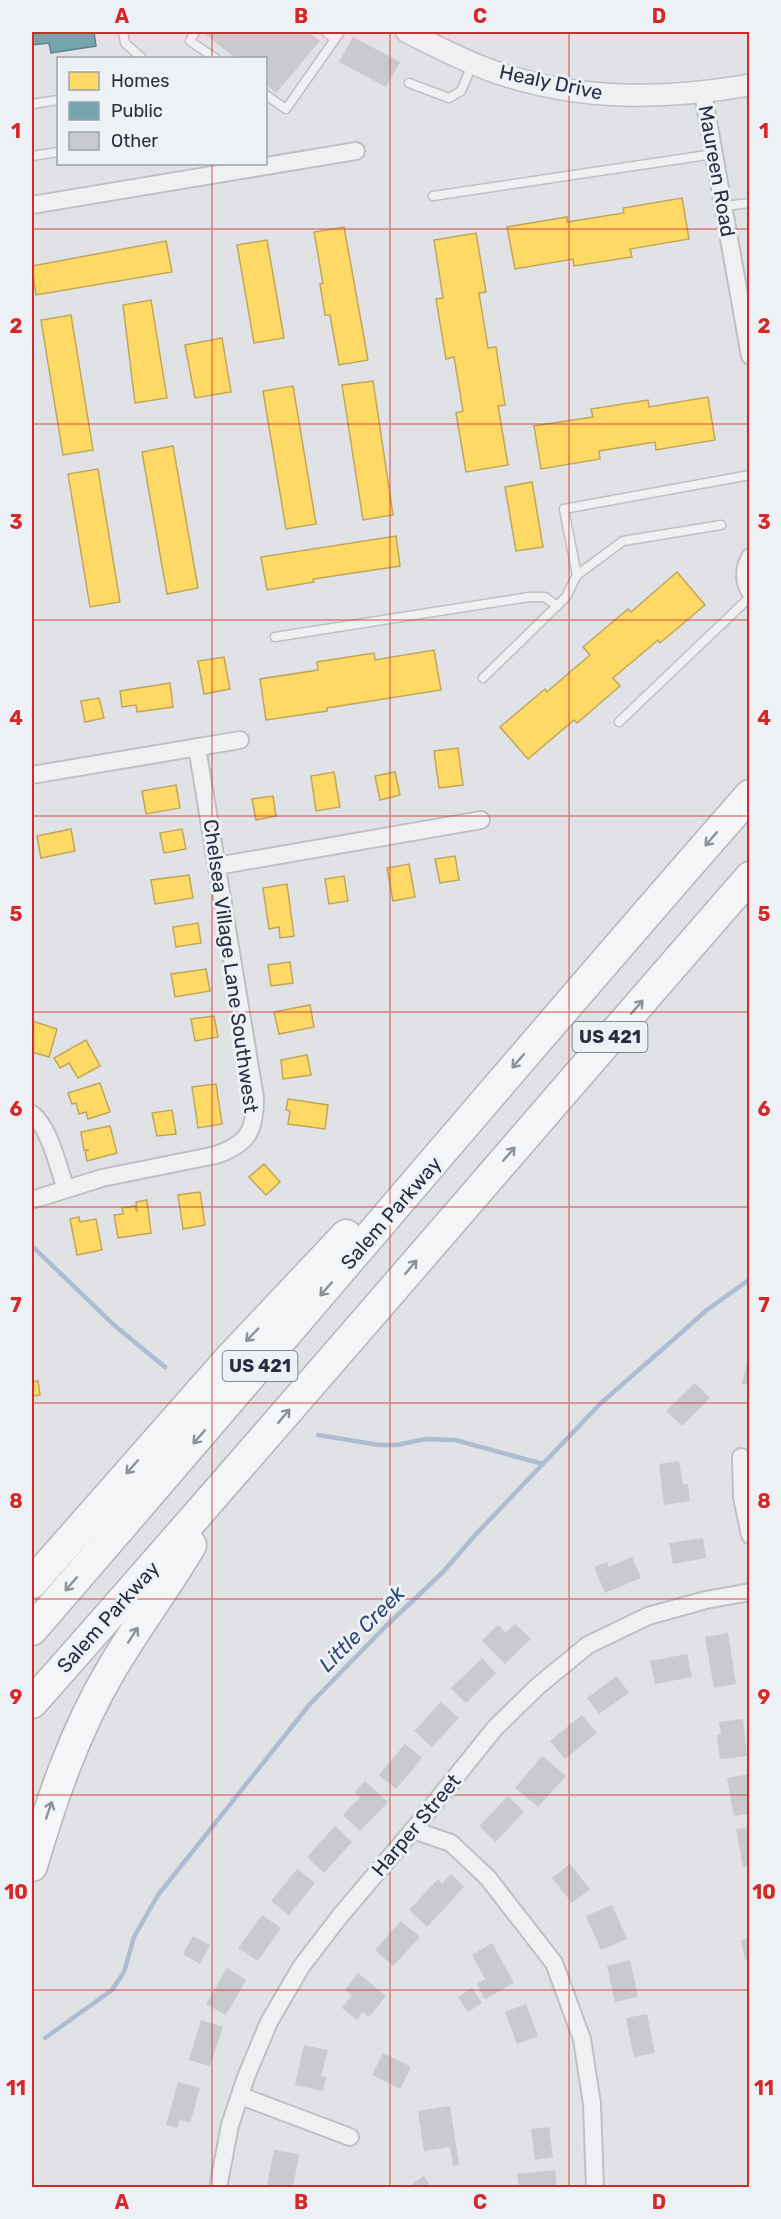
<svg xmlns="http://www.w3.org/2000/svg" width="781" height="2219" viewBox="0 0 781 2219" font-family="Rubik,sans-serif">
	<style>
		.homes { fill: #ffd966; stroke: #bea65a; stroke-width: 1.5 }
		.public { fill: #76a5af; stroke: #5e818d; stroke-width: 1.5 }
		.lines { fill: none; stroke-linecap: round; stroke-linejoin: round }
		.stream { stroke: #adbcd1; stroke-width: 4.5 }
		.building { fill: #c8cace }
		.service-casing { stroke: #bec0c3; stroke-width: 11 }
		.minor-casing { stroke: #bec0c3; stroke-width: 20 }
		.tertiary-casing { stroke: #bec0c3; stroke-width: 24 }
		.motorway-casing { stroke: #b2b5ba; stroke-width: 33 }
		.service { stroke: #eff0f2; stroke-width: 8 }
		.minor { stroke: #eff0f2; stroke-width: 16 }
		.tertiary { stroke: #eff0f2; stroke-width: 21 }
		.motorway { stroke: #f4f5f6; stroke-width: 30 }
		.oneway { stroke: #8d929a }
		.grid { fill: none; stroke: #d62828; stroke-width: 1.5; stroke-opacity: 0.55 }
		.labels { text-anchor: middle; stroke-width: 6; stroke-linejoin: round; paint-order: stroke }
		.shield { fill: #edf0f5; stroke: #626876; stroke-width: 1.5 }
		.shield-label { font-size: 18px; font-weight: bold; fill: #262e3f }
		.street-label { font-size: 20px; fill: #262e3f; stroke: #edf0f5 }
		.water-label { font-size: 21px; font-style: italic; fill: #2f4974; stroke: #edf0f5 }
		.neatline { fill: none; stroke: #d62828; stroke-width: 2 }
		.grid-label { font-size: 20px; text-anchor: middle; font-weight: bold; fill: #d62828 }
	</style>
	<rect width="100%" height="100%" fill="#e0e2e5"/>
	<g class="homes">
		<path d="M 682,198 L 689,239 L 630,249 L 632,257 L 574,266 L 573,259 L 515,269 L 507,227 L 567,217 L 567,222 L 624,213 L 623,208 Z"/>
		<path d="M 344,227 L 368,360 L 339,365 L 330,315 L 325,315 L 320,284 L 323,283 L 314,232 Z"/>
		<path d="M 476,233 L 486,292 L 479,293 L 488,348 L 496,347 L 505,405 L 498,406 L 508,465 L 466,472 L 456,413 L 463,411 L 454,357 L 446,359 L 436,299 L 443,298 L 434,240 Z"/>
		<path d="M 267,240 L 284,338 L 254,343 L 237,245 Z"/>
		<path d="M 166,241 L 172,272 L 36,295 L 32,266 Z"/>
		<path d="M 151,300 L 167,398 L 135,403 L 123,305 Z"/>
		<path d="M 71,315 L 93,450 L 63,455 L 41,320 Z"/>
		<path d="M 222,338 L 231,392 L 195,398 L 185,345 Z"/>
		<path d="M 373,381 L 393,515 L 363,520 L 342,385 Z"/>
		<path d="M 293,386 L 316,524 L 286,529 L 263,391 Z"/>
		<path d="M 708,397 L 715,440 L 656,450 L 655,442 L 599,451 L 600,459 L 541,469 L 534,426 L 593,417 L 591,409 L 648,400 L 649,407 Z"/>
		<path d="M 173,446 L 198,588 L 167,594 L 142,452 Z"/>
		<path d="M 98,469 L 120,602 L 90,607 L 68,474 Z"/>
		<path d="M 532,482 L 543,547 L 516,551 L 505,487 Z"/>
		<path d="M 396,536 L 400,566 L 313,579 L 314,582 L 267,590 L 261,557 Z"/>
		<path d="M 677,572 L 705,605 L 660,643 L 658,640 L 613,678 L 620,686 L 577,723 L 574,720 L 528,759 L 500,727 L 545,689 L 547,692 L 590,655 L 583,647 L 628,609 L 631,612 Z"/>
		<path d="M 434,650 L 441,690 L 327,708 L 327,711 L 266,720 L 260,679 L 318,670 L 317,662 L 374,653 L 375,660 Z"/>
		<path d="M 224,657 L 230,689 L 204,694 L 198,661 Z"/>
		<path d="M 170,683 L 173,707 L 137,712 L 136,705 L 122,707 L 120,691 Z"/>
		<path d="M 99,698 L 104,718 L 85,722 L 81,701 Z"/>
		<path d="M 458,748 L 463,785 L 439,788 L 434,751 Z"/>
		<path d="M 334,772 L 340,807 L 316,811 L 311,776 Z"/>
		<path d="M 395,772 L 400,795 L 380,800 L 375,776 Z"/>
		<path d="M 176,785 L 180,808 L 146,814 L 142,791 Z"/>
		<path d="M 273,796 L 276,816 L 256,820 L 252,799 Z"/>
		<path d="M 71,829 L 75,851 L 41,858 L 37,836 Z"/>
		<path d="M 182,829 L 186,849 L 164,853 L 160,833 Z"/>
		<path d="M 455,856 L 459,880 L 440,883 L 435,859 Z"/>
		<path d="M 409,864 L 415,897 L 393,901 L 387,868 Z"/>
		<path d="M 189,875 L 193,898 L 155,904 L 151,880 Z"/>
		<path d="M 344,876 L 348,901 L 329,904 L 325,879 Z"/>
		<path d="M 287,884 L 294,936 L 280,938 L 279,927 L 269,929 L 263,888 Z"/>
		<path d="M 198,923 L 201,943 L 176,947 L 173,927 Z"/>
		<path d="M 290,962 L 293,983 L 271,986 L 268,965 Z"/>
		<path d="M 206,969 L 210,991 L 175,997 L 171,974 Z"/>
		<path d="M 310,1005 L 314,1027 L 279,1034 L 274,1012 Z"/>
		<path d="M 214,1016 L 218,1037 L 195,1041 L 191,1019 Z"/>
		<path d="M 32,1021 L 57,1029 L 49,1057 L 32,1052 Z"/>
		<path d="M 86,1040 L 100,1066 L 78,1078 L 69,1063 L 60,1068 L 54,1058 Z"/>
		<path d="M 307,1055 L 311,1075 L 283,1079 L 281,1060 Z"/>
		<path d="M 100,1083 L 110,1112 L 88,1119 L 86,1112 L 79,1114 L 76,1103 L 72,1104 L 68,1093 Z"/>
		<path d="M 216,1084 L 222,1124 L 198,1128 L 192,1087 Z"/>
		<path d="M 288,1099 L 328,1105 L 325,1129 L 288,1124 L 290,1111 L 286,1110 Z"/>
		<path d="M 172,1110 L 176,1134 L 157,1136 L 152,1113 Z"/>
		<path d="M 110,1126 L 117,1153 L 87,1161 L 85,1151 L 89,1150 L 84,1150 L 81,1132 Z"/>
		<path d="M 264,1164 L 280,1182 L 266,1195 L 249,1177 Z"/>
		<path d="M 200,1192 L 205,1225 L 183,1229 L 178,1195 Z"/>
		<path d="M 147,1200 L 151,1233 L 118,1238 L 114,1215 L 123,1214 L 122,1208 L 135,1206 L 137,1212 L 136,1202 Z"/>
		<path d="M 79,1217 L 80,1222 L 96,1219 L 102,1250 L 77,1255 L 70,1219 Z"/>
		<path d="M 38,1381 L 40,1395 L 32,1396 L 32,1382 Z"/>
	</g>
	<path class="public" d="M 32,32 L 94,32 L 96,46 L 51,53 L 49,43 L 32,45 Z"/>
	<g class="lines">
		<g class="stream">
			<path d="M 32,1246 L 114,1325 L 165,1367"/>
			<path d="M 318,1435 L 379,1445 L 397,1445 L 425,1439 L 455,1440 L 543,1464"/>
			<path d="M 45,2038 L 112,1990 L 124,1972 L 134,1937 L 158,1895 L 310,1704 L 384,1628 L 443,1572 L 477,1533 L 600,1404 L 707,1310 L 750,1279"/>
		</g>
	</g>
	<g class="building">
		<path d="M 203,32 L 308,32 L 320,41 L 276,93 L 266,84 L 266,58 L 235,58 Z"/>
		<path d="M 353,37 L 400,62 L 386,87 L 339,62 Z"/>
		<path d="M 747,1362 L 750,1363 L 750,1385 L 742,1384 Z"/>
		<path d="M 695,1383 L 710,1398 L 682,1426 L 666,1411 Z"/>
		<path d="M 679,1461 L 683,1485 L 688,1484 L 690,1501 L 664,1505 L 659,1464 Z"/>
		<path d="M 703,1538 L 706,1558 L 673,1564 L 669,1543 Z"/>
		<path d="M 632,1557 L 641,1578 L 605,1593 L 594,1567 L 607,1562 L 609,1567 Z"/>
		<path d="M 515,1624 L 531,1639 L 505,1664 L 482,1641 L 498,1625 L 506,1633 Z"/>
		<path d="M 728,1633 L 736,1684 L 714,1688 L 705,1637 Z"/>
		<path d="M 687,1654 L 692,1677 L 655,1684 L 650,1661 Z"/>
		<path d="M 482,1658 L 496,1673 L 466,1703 L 451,1688 Z"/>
		<path d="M 617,1676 L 629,1693 L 599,1714 L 587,1698 Z"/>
		<path d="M 441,1702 L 459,1718 L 432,1747 L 414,1731 Z"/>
		<path d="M 582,1715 L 597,1733 L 565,1759 L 550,1741 Z"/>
		<path d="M 743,1719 L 747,1756 L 720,1759 L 717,1735 L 721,1734 L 719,1722 Z"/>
		<path d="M 405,1744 L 422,1758 L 396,1789 L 379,1775 Z"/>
		<path d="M 542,1756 L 566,1776 L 538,1807 L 515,1788 Z"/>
		<path d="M 750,1774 L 750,1814 L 734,1816 L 727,1778 Z"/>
		<path d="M 365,1781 L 388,1802 L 360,1831 L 343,1815 L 360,1797 L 355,1792 Z"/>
		<path d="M 508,1796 L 524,1812 L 495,1842 L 479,1826 Z"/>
		<path d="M 335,1826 L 352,1842 L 324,1873 L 307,1857 Z"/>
		<path d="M 750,1827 L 750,1866 L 743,1867 L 736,1829 Z"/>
		<path d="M 570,1864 L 590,1889 L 572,1903 L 552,1878 Z"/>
		<path d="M 297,1869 L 315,1883 L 289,1915 L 271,1901 Z"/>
		<path d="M 451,1874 L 464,1887 L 427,1927 L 409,1910 L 438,1879 L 442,1884 Z"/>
		<path d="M 612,1905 L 627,1939 L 601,1950 L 586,1916 Z"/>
		<path d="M 262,1915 L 281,1928 L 258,1961 L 238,1948 Z"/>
		<path d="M 401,1921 L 420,1937 L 393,1966 L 375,1950 Z"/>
		<path d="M 193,1936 L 210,1945 L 200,1964 L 183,1954 Z"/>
		<path d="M 750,1938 L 750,1959 L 745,1960 L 741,1940 Z"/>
		<path d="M 492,1943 L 514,1983 L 485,1999 L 477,1984 L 485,1979 L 472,1955 Z"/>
		<path d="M 630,1960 L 638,1997 L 615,2002 L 607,1966 Z"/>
		<path d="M 227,1968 L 246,1980 L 226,2015 L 206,2004 Z"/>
		<path d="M 358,1973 L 386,1996 L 369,2017 L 363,2012 L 357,2020 L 342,2008 L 352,1995 L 345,1990 Z"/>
		<path d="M 472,1988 L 482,2003 L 468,2012 L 458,1997 Z"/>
		<path d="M 526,2004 L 538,2036 L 517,2044 L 505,2012 Z"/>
		<path d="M 647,2014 L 655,2053 L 634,2057 L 626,2018 Z"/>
		<path d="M 201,2020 L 223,2027 L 210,2066 L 189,2060 Z"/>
		<path d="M 304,2045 L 328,2050 L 321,2076 L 326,2077 L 323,2091 L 295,2085 Z"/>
		<path d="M 383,2053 L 411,2067 L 400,2089 L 372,2075 Z"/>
		<path d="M 178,2082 L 200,2088 L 190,2123 L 180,2120 L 177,2128 L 166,2125 Z"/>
		<path d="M 450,2106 L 459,2165 L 453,2166 L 450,2147 L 424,2151 L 418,2111 Z"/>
		<path d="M 549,2127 L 553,2157 L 535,2160 L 531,2129 Z"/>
		<path d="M 274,2150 L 299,2154 L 293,2188 L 267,2186 Z"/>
		<path d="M 555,2170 L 557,2188 L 519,2188 L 517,2174 Z"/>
		<path d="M 424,2176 L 432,2188 L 406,2188 Z"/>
	</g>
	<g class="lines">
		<defs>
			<g id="service">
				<path d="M 123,32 L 125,43 L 142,58"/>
				<path d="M 195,32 L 190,41 L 215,58"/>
				<path d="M 326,32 L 335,39"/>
				<path d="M 409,83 L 449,98 L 461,91 L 473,63"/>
				<path d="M 266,95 L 286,109 L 340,32"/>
				<path d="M 32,104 L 58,100"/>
				<path d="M 32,156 L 58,152"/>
				<path d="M 433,196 L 714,154"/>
				<path d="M 724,206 L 750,203"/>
				<path d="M 577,575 L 623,541 L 721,525"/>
				<path d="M 275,637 L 529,597 L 545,597 L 557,606"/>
				<path d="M 483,678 L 566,597 L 577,575 L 564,509 L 750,475"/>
				<path d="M 619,722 L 750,597"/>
			</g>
			<g id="minor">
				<path d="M 703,93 L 750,356"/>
				<path d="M 32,205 L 356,151"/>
				<path d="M 750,557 C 744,568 743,581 750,592"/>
				<path d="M 32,775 L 240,740"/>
				<path d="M 217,866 L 481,820"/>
				<path d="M 32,1114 C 50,1128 58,1167 66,1189"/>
				<path d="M 32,1200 L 102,1178 L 216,1155 C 248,1144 255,1131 255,1098 L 197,747"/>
				<path d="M 741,1457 L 742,1497 L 750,1535"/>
				<path d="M 413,1830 L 451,1843 L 488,1878 L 554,1963 L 582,2039 L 592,2104 L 595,2188"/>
				<path d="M 241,2096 L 350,2137"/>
				<path d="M 218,2188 L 230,2125 L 246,2077 L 269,2022 L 301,1967 L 340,1916 L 413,1830 L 495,1728 L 538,1686 L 588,1645 L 648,1616 L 706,1600 L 750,1592"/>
			</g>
			<path id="tertiary" d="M 407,32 C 436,46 465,62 495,72 C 580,101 663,100 750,85"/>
			<g id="motorway">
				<path d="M 32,1583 L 230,1358 L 346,1235"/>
				<path d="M 32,1630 C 272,1353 508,1071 750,795"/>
				<path d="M 32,1703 C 274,1430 510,1152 750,877"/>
				<path d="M 32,1866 C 52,1798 75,1731 111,1670 C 136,1627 166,1588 191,1545"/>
			</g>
		</defs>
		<use href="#service" class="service-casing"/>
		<use href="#minor" class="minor-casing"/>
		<use href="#tertiary" class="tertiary-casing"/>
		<use href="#motorway" class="motorway-casing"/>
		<use href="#service" class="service"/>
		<use href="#minor" class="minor"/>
		<use href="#tertiary" class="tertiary"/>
		<use href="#motorway" class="motorway"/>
	</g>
	<defs><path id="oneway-shaft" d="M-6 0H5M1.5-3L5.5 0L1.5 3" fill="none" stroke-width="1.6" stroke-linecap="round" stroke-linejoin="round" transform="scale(1.5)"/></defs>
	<g class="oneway">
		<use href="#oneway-shaft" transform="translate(711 839) rotate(131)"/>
		<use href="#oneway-shaft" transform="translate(637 1007) rotate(-49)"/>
		<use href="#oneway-shaft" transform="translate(518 1061) rotate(131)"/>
		<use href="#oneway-shaft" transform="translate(509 1154) rotate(-49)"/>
		<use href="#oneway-shaft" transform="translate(411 1267) rotate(-50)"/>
		<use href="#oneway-shaft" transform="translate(326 1289) rotate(131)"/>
		<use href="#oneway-shaft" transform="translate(252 1335) rotate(134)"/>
		<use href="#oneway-shaft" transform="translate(284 1416) rotate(-50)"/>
		<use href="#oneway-shaft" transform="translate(199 1437) rotate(131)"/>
		<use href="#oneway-shaft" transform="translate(132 1467) rotate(131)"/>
		<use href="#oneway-shaft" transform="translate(71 1584) rotate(131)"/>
		<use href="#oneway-shaft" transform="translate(133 1635) rotate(-57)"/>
		<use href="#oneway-shaft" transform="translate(49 1810) rotate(-71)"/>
	</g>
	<path class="grid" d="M 212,32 L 212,58M 390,32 L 390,2188M 569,32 L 569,2188M 212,164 L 212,2188M 32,229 L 750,229M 32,424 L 750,424M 32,620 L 750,620M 32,816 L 750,816M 32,1012 L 750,1012M 32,1207 L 750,1207M 32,1403 L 750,1403M 32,1599 L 750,1599M 32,1795 L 750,1795M 32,1990 L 750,1990"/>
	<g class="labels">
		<g class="shield">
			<rect x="572.5" y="1022" width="75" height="30" rx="4.5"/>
			<rect x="222.5" y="1351" width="75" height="30" rx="4.5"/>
		</g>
		<g class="shield-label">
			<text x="610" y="1043">US 421</text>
			<text x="260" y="1372">US 421</text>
		</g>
		<g class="street-label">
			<text transform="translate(551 82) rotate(12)" y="7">Healy Drive</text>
			<text transform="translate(717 171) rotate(80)" y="7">Maureen Road</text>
			<text transform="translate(231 966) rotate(82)" y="7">Chelsea Village Lane Southwest</text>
			<text transform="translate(391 1213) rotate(-49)" y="7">Salem Parkway</text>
			<text transform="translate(108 1617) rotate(-48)" y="7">Salem Parkway</text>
			<text transform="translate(416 1825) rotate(-50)" y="7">Harper Street</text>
		</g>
		<g class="water-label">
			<text transform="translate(362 1629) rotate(-45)" y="7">Little Creek</text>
		</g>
	</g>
	<rect width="781" height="2219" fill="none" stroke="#edf0f5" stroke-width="66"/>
	<rect x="57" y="57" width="210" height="108" fill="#edf0f5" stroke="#9da2ac" stroke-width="1.5"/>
	<rect x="69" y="72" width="30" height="18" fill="#ffd966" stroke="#9da2ac" stroke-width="1.5"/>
	<text x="111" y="87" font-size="18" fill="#262e3f">Homes</text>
	<rect x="69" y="102" width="30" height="18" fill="#76a5af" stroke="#9da2ac" stroke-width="1.5"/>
	<text x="111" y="117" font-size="18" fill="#262e3f">Public</text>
	<rect x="69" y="132" width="30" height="18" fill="#c8cace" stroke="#9da2ac" stroke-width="1.5"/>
	<text x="111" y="147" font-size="18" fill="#262e3f">Other</text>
	<rect x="33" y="33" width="715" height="2153" class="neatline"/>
	<g class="grid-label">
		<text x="122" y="23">A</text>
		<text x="301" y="23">B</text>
		<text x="480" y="23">C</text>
		<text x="659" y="23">D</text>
		<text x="16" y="138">1</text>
		<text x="764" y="138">1</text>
		<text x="16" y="333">2</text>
		<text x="764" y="333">2</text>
		<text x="16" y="529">3</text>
		<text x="764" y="529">3</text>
		<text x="16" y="725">4</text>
		<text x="764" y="725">4</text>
		<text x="16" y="921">5</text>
		<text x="764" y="921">5</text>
		<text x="16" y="1116">6</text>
		<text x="764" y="1116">6</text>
		<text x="16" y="1312">7</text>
		<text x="764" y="1312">7</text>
		<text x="16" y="1508">8</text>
		<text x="764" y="1508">8</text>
		<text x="16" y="1704">9</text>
		<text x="764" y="1704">9</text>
		<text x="16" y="1899">10</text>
		<text x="764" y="1899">10</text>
		<text x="16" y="2095">11</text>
		<text x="764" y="2095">11</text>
		<text x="122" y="2209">A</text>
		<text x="301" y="2209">B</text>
		<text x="480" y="2209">C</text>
		<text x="659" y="2209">D</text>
	</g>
</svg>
